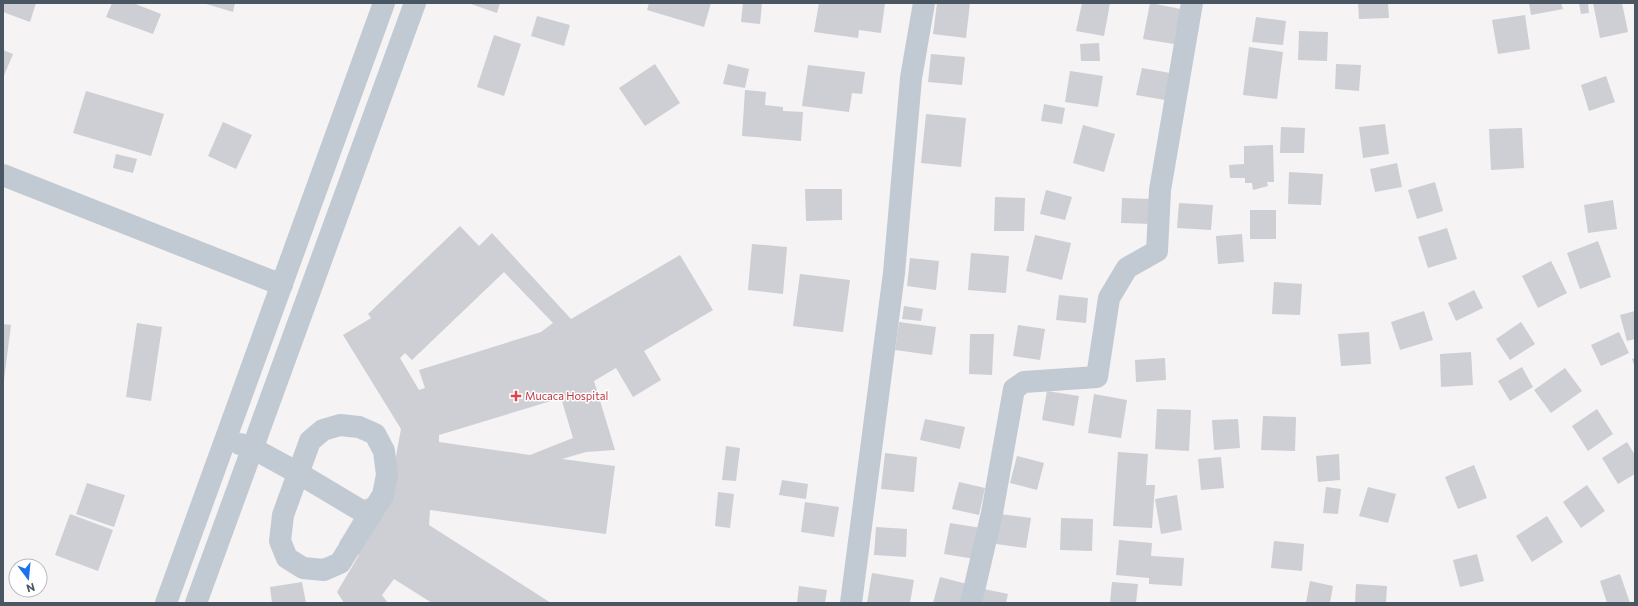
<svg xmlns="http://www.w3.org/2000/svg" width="1638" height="606" viewBox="0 0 1638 606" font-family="Commissioner,sans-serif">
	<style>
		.building { fill: #cdcfd5; fill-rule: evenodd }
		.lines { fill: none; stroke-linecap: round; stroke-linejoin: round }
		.minor { stroke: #c1cad2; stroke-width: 22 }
		.health-dot { fill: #e0444e; stroke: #fff; stroke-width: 1.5 }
		.labels { text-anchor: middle; stroke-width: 3; stroke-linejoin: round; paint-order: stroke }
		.health-label { font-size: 11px; fill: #be3a42; stroke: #fff; text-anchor: start }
	</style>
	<rect width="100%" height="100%" fill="#f5f3f3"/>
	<g class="building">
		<path d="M 3,3 L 36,3 L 30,22 L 3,12 Z"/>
		<path d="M 112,3 L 133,3 L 161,14 L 153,34 L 106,17 Z"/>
		<path d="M 203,3 L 235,3 L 233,12 Z"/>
		<path d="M 468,3 L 500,3 L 497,13 Z"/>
		<path d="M 649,3 L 711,3 L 704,27 L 647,10 Z"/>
		<path d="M 743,3 L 762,3 L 760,24 L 741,22 Z"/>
		<path d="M 819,3 L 885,3 L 881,33 L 859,30 L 858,38 L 814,32 Z"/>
		<path d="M 937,3 L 970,3 L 966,38 L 933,34 Z"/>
		<path d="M 1082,3 L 1110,3 L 1104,36 L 1076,31 Z"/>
		<path d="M 1150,3 L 1181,9 L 1174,44 L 1143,39 Z"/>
		<path d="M 1358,3 L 1388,3 L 1389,18 L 1359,19 Z"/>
		<path d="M 1529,3 L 1561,3 L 1563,9 L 1531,15 Z"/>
		<path d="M 1579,3 L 1588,3 L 1589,13 L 1581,14 Z"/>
		<path d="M 1593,3 L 1622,3 L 1628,32 L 1600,38 Z"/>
		<path d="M 1525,15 L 1530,49 L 1498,54 L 1492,20 Z"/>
		<path d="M 537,16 L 570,25 L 564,46 L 531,36 Z"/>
		<path d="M 1256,17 L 1286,21 L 1283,45 L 1252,42 Z"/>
		<path d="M 1299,31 L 1328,32 L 1327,61 L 1298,60 Z"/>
		<path d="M 494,35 L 521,44 L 504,96 L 477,87 Z"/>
		<path d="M 1099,43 L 1100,61 L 1081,61 L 1080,44 Z"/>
		<path d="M 1249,47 L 1283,52 L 1277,99 L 1243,95 Z"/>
		<path d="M 3,50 L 13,54 L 3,78 Z"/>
		<path d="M 931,54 L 965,57 L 962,85 L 928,82 Z"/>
		<path d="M 655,64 L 680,103 L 645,126 L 619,88 Z"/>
		<path d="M 728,64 L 749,69 L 745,88 L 723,84 Z"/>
		<path d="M 1336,64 L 1361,65 L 1359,91 L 1335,89 Z"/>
		<path d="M 808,65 L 865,72 L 862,94 L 852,93 L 849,112 L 802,106 Z"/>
		<path d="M 1142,68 L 1170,73 L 1165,100 L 1136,95 Z"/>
		<path d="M 1070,71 L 1103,76 L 1098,107 L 1065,102 Z"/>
		<path d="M 1606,76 L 1615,102 L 1589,111 L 1581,85 Z"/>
		<path d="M 745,90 L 766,92 L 765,105 L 783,107 L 783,111 L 803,112 L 801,141 L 742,136 Z"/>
		<path d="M 86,91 L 164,114 L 151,156 L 73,133 Z"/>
		<path d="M 1044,104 L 1065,108 L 1062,124 L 1041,121 Z"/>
		<path d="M 926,114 L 966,118 L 961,167 L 921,163 Z"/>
		<path d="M 223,122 L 252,135 L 236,169 L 208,156 Z"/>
		<path d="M 1385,124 L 1389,154 L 1363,158 L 1359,127 Z"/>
		<path d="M 1083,125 L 1115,134 L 1104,172 L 1073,163 Z"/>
		<path d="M 1281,127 L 1305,128 L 1304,153 L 1280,153 Z"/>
		<path d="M 1522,128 L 1524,168 L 1491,170 L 1489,129 Z"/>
		<path d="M 1273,145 L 1274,182 L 1267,182 L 1268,186 L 1253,190 L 1252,183 L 1245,183 L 1245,178 L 1230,178 L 1229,165 L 1244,164 L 1244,146 Z"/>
		<path d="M 116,154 L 137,159 L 133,173 L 113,168 Z"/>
		<path d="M 1397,163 L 1402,187 L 1375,192 L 1370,169 Z"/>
		<path d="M 1289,172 L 1323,174 L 1321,205 L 1288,204 Z"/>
		<path d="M 1435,182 L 1443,211 L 1417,219 L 1408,190 Z"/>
		<path d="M 805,189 L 842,189 L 842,220 L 806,221 Z"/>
		<path d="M 1046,190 L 1072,197 L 1065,220 L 1040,214 Z"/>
		<path d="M 995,197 L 1025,198 L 1024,231 L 994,231 Z"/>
		<path d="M 1122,198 L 1152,199 L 1151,224 L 1121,223 Z"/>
		<path d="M 1613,200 L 1617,229 L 1588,233 L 1584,205 Z"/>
		<path d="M 1179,203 L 1213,205 L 1211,230 L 1177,228 Z"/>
		<rect x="1250" y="210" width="26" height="29"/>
		<path d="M 460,226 L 479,246 L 492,233 L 571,319 L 680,255 L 713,310 L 644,351 L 661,380 L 633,397 L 616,368 L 594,381 L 615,450 L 586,452 L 562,459 L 615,466 L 606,534 L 430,510 L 429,525 L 551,603 L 432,603 L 394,579 L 382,595 L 388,603 L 344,603 L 337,592 L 359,555 L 339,543 L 366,498 L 386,510 L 401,429 L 343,335 L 371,318 L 368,314 ZM 504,272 L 553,323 L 541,332 L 419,370 L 425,388 L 419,390 L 400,358 L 405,353 L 412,360 ZM 561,398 L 573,438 L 530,455 L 439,442 L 439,435 Z"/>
		<path d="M 1447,228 L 1457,259 L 1428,268 L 1418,237 Z"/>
		<path d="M 1242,234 L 1244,262 L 1218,264 L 1216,236 Z"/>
		<path d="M 1035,235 L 1071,243 L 1062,280 L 1026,271 Z"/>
		<path d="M 1598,241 L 1611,277 L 1580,289 L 1567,253 Z"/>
		<path d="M 752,244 L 787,247 L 783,294 L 748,290 Z"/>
		<path d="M 971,253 L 1009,256 L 1006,293 L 968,290 Z"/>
		<path d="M 910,258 L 939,261 L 936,290 L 907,286 Z"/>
		<path d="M 1551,261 L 1567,293 L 1538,308 L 1522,276 Z"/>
		<path d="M 800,274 L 850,280 L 843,332 L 793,326 Z"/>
		<path d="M 1274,282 L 1302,284 L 1300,315 L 1272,314 Z"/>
		<path d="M 1474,290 L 1483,308 L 1456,321 L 1448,303 Z"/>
		<path d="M 1059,295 L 1088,298 L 1086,323 L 1056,320 Z"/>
		<path d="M 904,306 L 923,309 L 921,321 L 902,319 Z"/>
		<path d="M 1424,311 L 1433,340 L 1400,350 L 1391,322 Z"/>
		<path d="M 1635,311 L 1635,339 L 1627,341 L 1620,315 Z"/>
		<path d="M 899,322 L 936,327 L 932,355 L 895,350 Z"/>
		<path d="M 1521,322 L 1535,344 L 1510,360 L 1496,339 Z"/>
		<path d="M 137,323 L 162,327 L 151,401 L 126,397 Z"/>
		<path d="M 3,324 L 11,325 L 4,380 L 3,380 Z"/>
		<path d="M 1018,325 L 1045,329 L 1040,360 L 1013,356 Z"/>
		<path d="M 1369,332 L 1371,364 L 1341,366 L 1338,334 Z"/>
		<path d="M 1619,332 L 1629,353 L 1601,366 L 1591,345 Z"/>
		<path d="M 970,334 L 994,334 L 992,375 L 969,374 Z"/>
		<path d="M 1471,352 L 1473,385 L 1441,387 L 1440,354 Z"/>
		<path d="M 1165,358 L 1166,380 L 1136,382 L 1135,360 Z"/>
		<path d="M 1635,358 L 1635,368 L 1632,359 Z"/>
		<path d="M 1522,367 L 1533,387 L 1510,401 L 1498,381 Z"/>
		<path d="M 1565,368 L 1582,391 L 1551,413 L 1534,390 Z"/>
		<path d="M 1047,391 L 1079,396 L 1074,426 L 1042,420 Z"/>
		<path d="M 1094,394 L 1127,400 L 1121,438 L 1088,433 Z"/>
		<path d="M 1157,409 L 1191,410 L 1189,451 L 1155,449 Z"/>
		<path d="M 1597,409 L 1613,434 L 1588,451 L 1572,426 Z"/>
		<path d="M 1263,416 L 1296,417 L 1295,451 L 1261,450 Z"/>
		<path d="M 925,419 L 965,427 L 960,449 L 920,440 Z"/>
		<path d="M 1238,419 L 1240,448 L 1214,450 L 1212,420 Z"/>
		<path d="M 1627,442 L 1635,455 L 1635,474 L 1618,484 L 1602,458 Z"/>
		<path d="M 726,446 L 740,448 L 736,481 L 722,480 Z"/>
		<path d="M 1118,452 L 1148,454 L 1146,485 L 1155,485 L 1152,528 L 1113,526 Z"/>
		<path d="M 885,453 L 917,457 L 914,492 L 881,489 Z"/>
		<path d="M 1339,454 L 1340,480 L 1318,482 L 1316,456 Z"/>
		<path d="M 1017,456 L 1044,463 L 1037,490 L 1010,483 Z"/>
		<path d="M 1221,457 L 1224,488 L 1201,490 L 1198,459 Z"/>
		<path d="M 1474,465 L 1487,498 L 1458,509 L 1445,477 Z"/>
		<path d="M 782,480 L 808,484 L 806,499 L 779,495 Z"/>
		<path d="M 959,482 L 985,488 L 979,515 L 952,509 Z"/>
		<path d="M 87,483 L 125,495 L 114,527 L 76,514 Z"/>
		<path d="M 1587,485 L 1605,511 L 1581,528 L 1563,502 Z"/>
		<path d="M 1326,487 L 1341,489 L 1338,514 L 1323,513 Z"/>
		<path d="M 1368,487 L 1396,494 L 1388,523 L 1359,516 Z"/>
		<path d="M 718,492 L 734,494 L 730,528 L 715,526 Z"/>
		<path d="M 1177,495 L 1182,530 L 1161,534 L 1155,499 Z"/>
		<path d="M 805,502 L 839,507 L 834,537 L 801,532 Z"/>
		<path d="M 70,514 L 113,530 L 98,571 L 55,555 Z"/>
		<path d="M 1000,514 L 1031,518 L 1026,548 L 996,544 Z"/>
		<path d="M 1547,516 L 1563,542 L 1532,562 L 1516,536 Z"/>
		<path d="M 1061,518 L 1093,519 L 1092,551 L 1060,550 Z"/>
		<path d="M 950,523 L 981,528 L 975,559 L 944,554 Z"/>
		<path d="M 876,527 L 907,529 L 906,557 L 874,555 Z"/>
		<path d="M 1119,540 L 1152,543 L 1151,556 L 1184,558 L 1182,586 L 1149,584 L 1149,578 L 1116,575 Z"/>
		<path d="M 1274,541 L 1304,544 L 1302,571 L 1271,568 Z"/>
		<path d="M 1477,554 L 1484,581 L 1460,587 L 1453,560 Z"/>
		<path d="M 872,573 L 914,580 L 910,603 L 867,603 Z"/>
		<path d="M 1620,574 L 1630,603 L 1607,603 L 1600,581 Z"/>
		<path d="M 940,577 L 967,584 L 962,603 L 933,603 Z"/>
		<path d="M 1310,581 L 1333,586 L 1330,603 L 1306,603 Z"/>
		<path d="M 302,582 L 306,603 L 272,603 L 270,587 Z"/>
		<path d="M 1112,582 L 1138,584 L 1136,603 L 1110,603 Z"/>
		<path d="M 1356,584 L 1387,586 L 1386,603 L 1355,603 Z"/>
		<path d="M 799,586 L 827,590 L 825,603 L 797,603 Z"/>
		<path d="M 984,589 L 1008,594 L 1006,603 L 981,603 Z"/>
	</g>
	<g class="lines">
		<g class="minor">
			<path d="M 3,175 L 282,285"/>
			<path d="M 340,425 L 359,427 L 375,434 L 384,451 L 387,475 L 383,495 L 340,563 L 324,570 L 303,568 L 287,558 L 280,541 L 283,515 L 310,441 L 323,430 Z"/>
			<path d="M 240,444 L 252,448 L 298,473 L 370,516"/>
			<path d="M 166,603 L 384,3"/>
			<path d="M 196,603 L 415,3"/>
			<path d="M 851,603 L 894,273 L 911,78 L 924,3"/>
			<path d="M 971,603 L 992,513 L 1014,389 L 1024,382 L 1097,377 L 1109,298 L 1127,268 L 1157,251 L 1160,190 L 1192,3"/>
		</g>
	</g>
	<path class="health-dot" d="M514 390h4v4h4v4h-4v4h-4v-4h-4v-4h4z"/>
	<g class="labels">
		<g class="health-label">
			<text x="525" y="400">Mucaca Hospital</text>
		</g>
	</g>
	<rect width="1638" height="606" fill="none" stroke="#4a5661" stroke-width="8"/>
	<g transform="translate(28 578) rotate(164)"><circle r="19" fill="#ffffff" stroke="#b7bbc0"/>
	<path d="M0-3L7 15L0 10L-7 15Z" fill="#1a73e8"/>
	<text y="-6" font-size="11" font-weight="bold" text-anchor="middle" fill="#4a5661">N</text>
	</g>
</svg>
